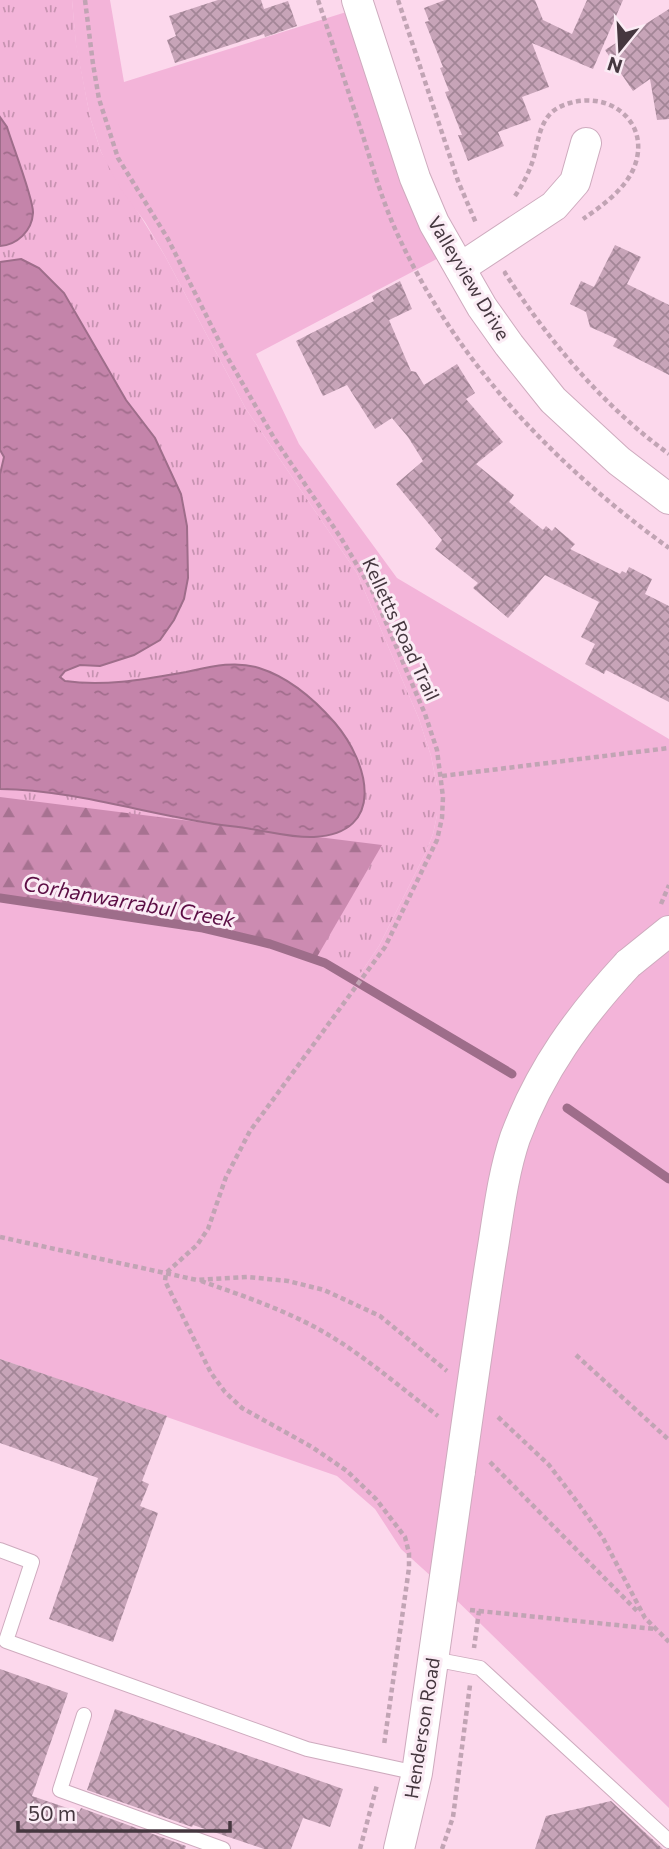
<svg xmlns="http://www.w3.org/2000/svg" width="669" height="1849" viewBox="0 0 669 1849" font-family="Commissioner,sans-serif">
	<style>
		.grass { fill: url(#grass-tufts) }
		.forest { fill: url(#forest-firs) }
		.park { fill: #f3b4d9 }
		.water { fill: url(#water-ripples); stroke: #9e6d8a; stroke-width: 2 }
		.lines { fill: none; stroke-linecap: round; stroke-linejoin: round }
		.stream { stroke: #9e6d8a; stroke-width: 9 }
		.building { fill: url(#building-cross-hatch) }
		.lane-casing { stroke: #ceabbe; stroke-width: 16 }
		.street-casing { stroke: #ceabbe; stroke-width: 32 }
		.path { stroke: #c1a4b4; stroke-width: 4.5; stroke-dasharray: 5 3.5; stroke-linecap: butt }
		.lane { stroke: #fff; stroke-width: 14 }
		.street { stroke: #fff; stroke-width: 30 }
		.street-bridge-casing { stroke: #ceabbe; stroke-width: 32; stroke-linecap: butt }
		.street-bridge { stroke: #fff; stroke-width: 30 }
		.labels { text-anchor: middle; stroke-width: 6; stroke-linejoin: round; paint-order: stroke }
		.street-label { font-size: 19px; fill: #45373f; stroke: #fbecf5 }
		.water-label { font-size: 21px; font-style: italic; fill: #5c0e45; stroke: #fbecf5 }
	</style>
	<defs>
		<pattern id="grass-tufts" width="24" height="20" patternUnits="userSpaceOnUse" patternTransform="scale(1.75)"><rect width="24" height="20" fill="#f3b4d9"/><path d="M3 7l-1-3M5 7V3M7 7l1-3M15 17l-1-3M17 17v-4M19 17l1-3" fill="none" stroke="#c793b1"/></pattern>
		<pattern id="forest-firs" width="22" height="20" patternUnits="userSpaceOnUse" patternTransform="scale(1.75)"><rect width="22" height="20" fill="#cc8bb1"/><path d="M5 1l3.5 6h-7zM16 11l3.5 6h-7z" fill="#a77291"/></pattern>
		<pattern id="water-ripples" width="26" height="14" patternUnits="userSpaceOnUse" patternTransform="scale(1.75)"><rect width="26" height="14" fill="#c484aa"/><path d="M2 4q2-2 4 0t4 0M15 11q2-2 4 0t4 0" fill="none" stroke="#a16d8c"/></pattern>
		<pattern id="building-cross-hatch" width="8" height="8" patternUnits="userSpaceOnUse" patternTransform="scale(1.75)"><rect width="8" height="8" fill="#c7a4b8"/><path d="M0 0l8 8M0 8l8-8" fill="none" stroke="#a38697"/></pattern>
	</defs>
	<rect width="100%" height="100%" fill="#fcd8ec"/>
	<path class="grass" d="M 0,0 L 72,0 L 76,43 L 90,117 L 101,152 L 165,256 L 246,409 L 357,573 L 419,719 L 431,756 L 437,786 L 437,815 L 433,834 L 426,852 L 379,946 L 356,980 L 325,963 L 0,898 Z"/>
	<path class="forest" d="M 0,797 L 382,845 L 260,1055 L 0,963 Z"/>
	<path class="park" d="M 72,0 L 110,0 L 124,82 L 359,8 L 450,252 L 256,354 L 299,444 L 397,578 L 669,739 L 669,1808 L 443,1587 L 401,1549 L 375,1509 L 337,1476 L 0,1359 L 0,898 L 203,928 L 270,944 L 325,963 L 422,1020 L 356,980 L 379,946 L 426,852 L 433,834 L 437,815 L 437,786 L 431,756 L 419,719 L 357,573 L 246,409 L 165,256 L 145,222 L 120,188 L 101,152 L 90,117 L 76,45 Z"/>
	<g class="water">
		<path d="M 0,117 L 7,127 C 12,144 34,200 33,213 C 32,231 17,245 0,246 Z"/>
		<path d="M 21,259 L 39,268 L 64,293 L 126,400 L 155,438 L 181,494 L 187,526 L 188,578 L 184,599 L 174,620 L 160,640 L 134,655 L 100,666 L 80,665 L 65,671 L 60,677 L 65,681 C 105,687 146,679 186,672 C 209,667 235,660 259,668 C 288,677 315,700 335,723 C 369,763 387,833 314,837 C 292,838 272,832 251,829 C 237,826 223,826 209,823 C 139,812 71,790 0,789 L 0,474 L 4,457 L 0,450 L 0,262 Z"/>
	</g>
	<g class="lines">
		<g class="stream">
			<path d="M 0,898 L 203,928 L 270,944 L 325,963 L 512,1074"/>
			<path d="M 567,1108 L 669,1179"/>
		</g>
	</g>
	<g class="building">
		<path d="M 218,0 L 261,0 L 264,9 L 288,1 L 297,26 L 265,37 L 264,34 L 175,63 L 167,40 L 176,36 L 169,16 Z"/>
		<path d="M 445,0 L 535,0 L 543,20 L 572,34 L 587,0 L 623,0 L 593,69 L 532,43 L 549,87 L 522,97 L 531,120 L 498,132 L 504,146 L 468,161 L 458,135 L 462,135 L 445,92 L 449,91 L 440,68 L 443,67 L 425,22 L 429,21 L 424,8 Z"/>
		<path d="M 669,9 L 669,119 L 657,120 L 650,79 L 633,91 L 605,50 Z"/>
		<path d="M 615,245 L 641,257 L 627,284 L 669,305 L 669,375 L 613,346 L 617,339 L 590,327 L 586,312 L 570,304 L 581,281 L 594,287 Z"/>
		<path d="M 400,281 L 412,309 L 389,320 L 411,371 L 416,372 L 424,385 L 457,364 L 475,393 L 466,399 L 503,442 L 476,464 L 514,495 L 509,502 L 543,530 L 546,526 L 552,531 L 555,527 L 575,544 L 570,549 L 620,574 L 622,571 L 626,573 L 629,567 L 652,579 L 645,594 L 669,606 L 669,702 L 606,670 L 604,674 L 585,664 L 595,644 L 581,637 L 599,602 L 545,575 L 508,618 L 473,588 L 478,583 L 435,549 L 442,540 L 396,484 L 423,461 L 408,437 L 392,418 L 375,429 L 347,385 L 323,396 L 296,341 L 374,301 L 372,296 Z"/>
		<path d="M 0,1359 L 167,1416 L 142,1481 L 149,1484 L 140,1506 L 158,1513 L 113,1642 L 49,1619 L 98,1478 L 0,1443 Z"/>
		<path d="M 0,1669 L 68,1693 L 32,1796 L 79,1812 L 81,1808 L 186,1846 L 185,1849 L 0,1849 Z"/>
		<path d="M 115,1709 L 343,1789 L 330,1827 L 303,1818 L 291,1849 L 264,1849 L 193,1825 L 192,1827 L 87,1790 Z"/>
		<path d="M 611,1801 L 663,1849 L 535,1849 L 546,1816 Z"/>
	</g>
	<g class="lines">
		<defs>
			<g id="lane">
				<path d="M 0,1550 L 32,1562 L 6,1641 L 307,1749 L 417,1773"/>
				<path d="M 433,1659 L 480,1668 L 669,1841"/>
				<path d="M 84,1715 L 60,1790 L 223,1849"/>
			</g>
			<g id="street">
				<path d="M 357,0 L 415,178 L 434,223 L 482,307 L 509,345 L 553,400 L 619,461 L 669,499"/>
				<path d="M 460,268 L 554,206 L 575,182 L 586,143"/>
				<path d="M 628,964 L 669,931"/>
				<path d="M 399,1849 L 417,1773 L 460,1471"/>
			</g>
		</defs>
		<use href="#lane" class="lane-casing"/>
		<use href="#street" class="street-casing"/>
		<g class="path">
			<path d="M 85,0 L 93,64 L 99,99 L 118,158 L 168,239 L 225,353 L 274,438 L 341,538 L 373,592 L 425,714 L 437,750 L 443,797 L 442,818 L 437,840 L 385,947 L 250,1131 L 226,1177 L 208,1229 L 197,1245 L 166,1273 L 165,1281 L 211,1373 L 225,1392 L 242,1408 L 312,1447 L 347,1471 L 376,1499 L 405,1537 L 409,1553 L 409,1568 L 384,1745"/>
			<path d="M 318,0 C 333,45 348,91 363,136 C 373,168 382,200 396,231 C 455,361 554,465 669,548"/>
			<path d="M 398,0 L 458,181 L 476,223"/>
			<path d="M 515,196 C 522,186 528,174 532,163 C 538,146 538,126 551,113 C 556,108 563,105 570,103 C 610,91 650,122 635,165 C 627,188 602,206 583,219"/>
			<path d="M 507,272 L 505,273 C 549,341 603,406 669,454"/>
			<path d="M 442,776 L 669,748"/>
			<path d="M 661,904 L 669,885"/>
			<path d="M 0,1237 L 197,1280 L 248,1277 L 288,1281 L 324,1290 L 380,1316 L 447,1371"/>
			<path d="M 201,1281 C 238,1294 276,1307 311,1325 C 357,1349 397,1385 438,1416"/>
			<path d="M 576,1355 L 669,1440"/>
			<path d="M 498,1417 L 549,1465 L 575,1499 L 603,1538 L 645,1618 L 669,1642"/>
			<path d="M 490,1462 L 639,1613"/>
			<path d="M 470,1610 L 479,1611 L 474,1648"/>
			<path d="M 479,1611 L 655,1629"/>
			<path d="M 360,1849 L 377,1785"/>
			<path d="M 442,1849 L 453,1817 L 470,1685"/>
		</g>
		<use href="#lane" class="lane"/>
		<use href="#street" class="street"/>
		<defs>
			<path id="street-bridge" d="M 460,1471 C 470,1400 480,1329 491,1259 C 498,1218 502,1177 515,1138 C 540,1070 579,1017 628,964"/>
		</defs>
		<use href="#street-bridge" class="street-bridge-casing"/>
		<use href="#street-bridge" class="street-bridge"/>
	</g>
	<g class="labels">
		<g class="street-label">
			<text transform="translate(469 278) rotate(59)" y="7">Valleyview Drive</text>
			<text transform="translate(401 629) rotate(65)" y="7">Kelletts Road Trail</text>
			<text transform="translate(422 1728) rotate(-81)" y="7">Henderson Road</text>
		</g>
		<g class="water-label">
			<text transform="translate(129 902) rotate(10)" y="7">Corhanwarrabul Creek</text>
		</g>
	</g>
	<g transform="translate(620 49) rotate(198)" stroke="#fbecf5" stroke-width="5" paint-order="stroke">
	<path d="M0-5L12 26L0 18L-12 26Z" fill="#45373f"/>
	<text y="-10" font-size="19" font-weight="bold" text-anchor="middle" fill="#45373f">N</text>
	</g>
	<path d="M18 1821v10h212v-10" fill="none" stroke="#45373f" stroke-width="3.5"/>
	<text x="28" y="1821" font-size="21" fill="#45373f" stroke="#fbecf5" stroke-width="5" paint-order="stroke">50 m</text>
</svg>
